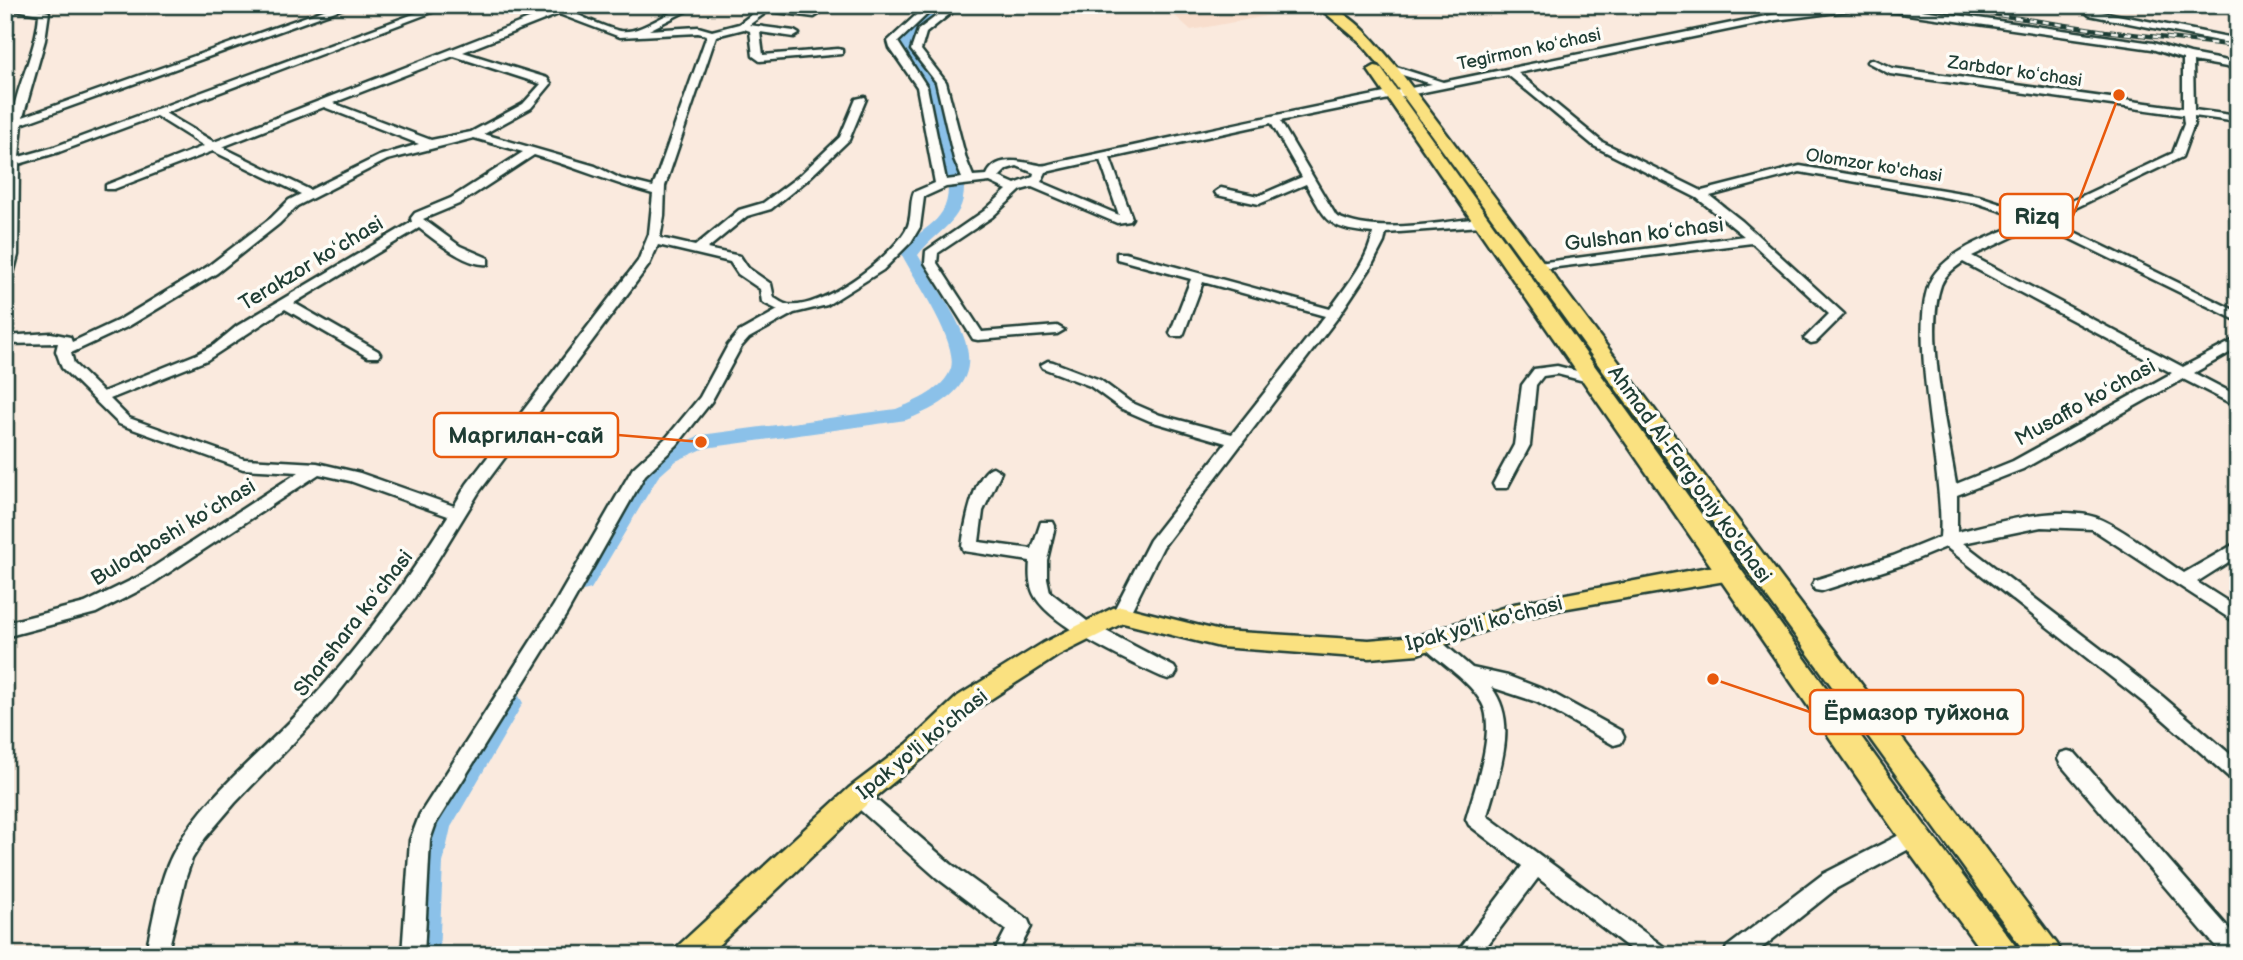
<svg xmlns="http://www.w3.org/2000/svg" width="2243" height="960" viewBox="0 0 2243 960" font-family="'Balsamiq Sans',sans-serif">
	<style>
		.built { fill: #f8decd }
		.lines { fill: none; stroke-linecap: round; stroke-linejoin: round }
		.river { fill: #8bc1e9; fill-rule: evenodd }
		.minor-casing { stroke: #1f3d34; stroke-width: 5 }
		.major-casing { stroke: #1f3d34; stroke-width: 5 }
		.highway-casing { stroke: #1f3d34; stroke-width: 5 }
		.minor { fill: #fdfcf7; fill-rule: evenodd }
		.major { fill: #fae180; fill-rule: evenodd }
		.highway { fill: #fae180; fill-rule: evenodd }
		.rail-casing { stroke: #1f3d34; stroke-width: 4.5 }
		.rail { stroke: #fdfcf7; stroke-width: 2.5; stroke-dasharray: 7; stroke-linecap: butt }
		.labels { text-anchor: middle; stroke-width: 7; stroke-linejoin: round; paint-order: stroke }
		.far-street-label { font-size: 18px; fill: #1f3d34; stroke: #fdfcf7 }
		.street-label { font-size: 21px; fill: #1f3d34; stroke: #fdfcf7 }
		.leader { fill: none; stroke: #e8590c; stroke-width: 2.5 }
		.callout-dot { fill: #e8590c; stroke: #fdfcf7; stroke-width: 2.5 }
		.callout { fill: #fdfcf7; stroke: #e8590c; stroke-width: 2.5 }
		.callout-label { font-size: 23px; text-anchor: middle; font-weight: bold; fill: #1f3d34 }
	</style>
	<rect width="100%" height="100%" fill="#faeade"/>
	<filter id="ink" filterUnits="userSpaceOnUse"><feTurbulence type="fractalNoise" baseFrequency=".0143" numOctaves="2"/><feDisplacementMap in="SourceGraphic" scale="14" xChannelSelector="R" yChannelSelector="G"/><feConvolveMatrix kernelMatrix="1 2 1 2 8 2 1 2 1" color-interpolation-filters="sRGB"/></filter>
	<g filter="url(#ink)">
		<path class="built" d="M 1163,5 L 1285,5 L 1293,11 L 1191,30 Z"/>
		<g class="lines">
			<g class="river">
				<path d="M 937,5 L 951,5 L 916,35 L 911,47 L 937,81 L 964,188 C 964,222 936,231 918,255 C 957,324 1014,380 906,420 L 705,448 L 676,461 L 658,477 L 591,589 L 583,591 L 575,589 L 572,583 L 643,467 L 662,451 L 701,435 L 896,409 C 915,402 945,389 951,368 C 958,341 915,280 902,255 C 913,227 948,228 948,188 L 923,81 L 897,47 L 906,30 Z"/>
				<path d="M 510,693 L 519,696 L 523,703 L 451,827 L 443,863 L 439,955 L 409,955 L 415,863 L 424,824 L 501,696 Z"/>
			</g>
			<defs>
				<g id="minor">
					<path d="M 5,5 L 22,5 L 49,12 L 45,40 L 23,117 L 338,5 L 352,5 L 22,124 L 19,157 L 51,148 L 438,5 L 451,5 L 165,113 L 214,142 L 565,5 L 578,5 L 568,11 C 584,17 603,27 620,31 C 643,35 672,5 698,5 L 649,30 L 698,27 L 712,31 L 739,24 L 764,5 L 817,12 L 819,14 L 814,17 L 768,11 L 749,25 L 794,31 L 799,34 L 794,37 L 760,32 L 763,55 L 838,49 L 842,50 L 842,54 L 760,61 L 753,56 L 750,31 L 744,29 L 716,36 L 665,186 L 664,216 L 660,238 L 695,246 L 739,210 L 763,203 L 799,176 L 840,137 L 856,99 L 865,97 L 866,99 L 849,140 L 807,180 L 771,209 L 747,216 L 707,249 L 740,256 L 748,268 L 771,284 L 774,298 C 778,300 783,304 788,305 C 822,310 890,258 906,230 C 913,218 909,204 914,192 L 935,183 L 917,87 L 890,48 L 888,41 L 927,5 L 937,5 L 898,42 L 927,87 L 946,180 L 962,178 L 954,159 L 936,82 L 911,50 L 918,30 L 951,5 L 961,5 L 926,33 L 921,50 L 946,82 L 966,159 L 973,176 L 987,175 C 996,154 1023,162 1039,165 C 1044,167 1053,163 1059,162 C 1181,136 1307,107 1432,84 L 1386,70 L 1385,68 L 1390,65 L 1443,82 L 1776,14 L 1845,5 L 1894,6 L 2153,43 L 2190,54 L 2238,63 L 2238,69 L 2193,61 L 2194,110 L 2238,116 L 2238,122 L 2194,116 L 2194,124 L 2182,157 L 2050,220 L 2238,312 L 2238,321 L 2040,224 L 1972,256 L 2183,367 L 2238,338 L 2238,348 L 2194,373 L 2238,396 L 2238,407 L 2183,379 L 2023,469 L 1957,495 L 1957,532 C 1996,523 2064,502 2102,520 C 2130,533 2159,557 2184,573 L 2238,542 L 2238,556 L 2197,582 L 2238,608 L 2238,624 L 2092,529 L 2041,527 L 1963,543 L 2162,696 L 2238,761 L 2238,781 L 2231,779 L 2148,706 L 1946,547 L 1905,564 L 1821,591 L 1815,590 L 1812,585 L 1815,580 L 1893,556 L 1940,537 C 1946,477 1901,313 1936,272 C 1958,245 1999,234 2029,220 L 1977,203 L 1800,172 L 1710,196 L 1742,221 L 1844,314 L 1816,342 L 1811,343 L 1804,339 L 1829,314 L 1752,243 L 1533,270 L 1533,264 L 1538,263 L 1744,236 L 1697,198 L 1594,146 L 1508,75 L 1280,121 L 1336,216 C 1374,236 1438,222 1481,218 L 1487,222 L 1481,226 L 1386,233 L 1384,242 L 1370,269 L 1338,317 L 1163,547 L 1127,619 L 1115,619 L 1112,614 L 1150,540 L 1226,443 L 1150,421 L 1120,408 L 1090,386 L 1043,368 L 1041,365 L 1048,361 L 1053,362 L 1100,380 L 1130,402 L 1160,415 L 1232,434 L 1325,316 L 1203,282 L 1184,333 L 1182,336 L 1172,336 L 1170,333 L 1191,279 L 1117,259 L 1117,253 L 1125,253 L 1330,309 C 1346,286 1368,261 1373,233 C 1328,229 1327,222 1306,184 L 1259,204 L 1217,195 L 1215,192 L 1221,188 L 1258,196 L 1302,177 L 1271,123 L 1110,158 L 1132,218 L 1130,221 L 1117,223 L 1032,187 L 1021,190 L 992,217 L 938,253 L 937,263 L 982,332 L 1057,326 L 1064,330 L 1057,334 L 978,340 L 973,339 L 925,263 L 926,251 L 984,211 L 1007,190 L 990,182 L 946,187 L 924,197 L 920,227 L 911,242 L 883,270 L 827,305 L 794,313 L 749,338 L 741,347 L 711,402 L 677,445 L 645,475 L 566,615 L 436,823 L 430,840 L 424,955 L 402,955 L 410,840 L 420,814 L 554,605 L 633,468 L 667,437 L 700,397 L 728,345 L 739,332 L 778,310 L 762,302 L 760,289 L 738,274 L 730,262 L 658,245 L 649,265 L 479,492 L 414,598 L 323,712 L 235,803 L 205,838 L 192,859 L 186,877 L 167,955 L 145,955 C 154,920 158,879 176,848 C 208,792 265,750 308,703 C 361,646 406,582 448,516 L 350,481 L 319,474 L 150,585 L 96,613 L 5,637 L 5,623 L 85,603 L 138,577 L 299,472 L 243,469 L 119,424 L 62,368 L 56,351 L 58,343 L 5,344 L 5,336 L 51,333 L 70,337 L 72,342 L 119,320 L 207,267 L 271,218 L 289,200 L 301,194 L 213,151 L 114,189 L 106,189 L 106,185 L 204,146 L 156,116 L 59,152 L 19,164 L 18,255 L 12,278 L 5,282 C 5,225 2,164 14,108 C 21,76 37,47 39,14 L 5,8 ZM 1853,10 L 1894,12 L 2152,49 L 2183,59 L 2183,108 L 1892,68 L 1872,59 L 1867,62 L 1890,74 L 2183,115 L 2184,124 L 2173,153 L 2040,216 L 1979,196 L 1800,166 L 1702,191 L 1602,142 L 1518,73 L 1776,20 ZM 559,14 L 620,37 L 698,33 L 707,35 L 653,187 L 621,179 L 595,166 L 484,134 L 531,108 L 551,84 L 547,78 L 463,52 ZM 454,56 L 541,84 L 523,104 L 471,132 L 431,140 L 333,103 ZM 324,107 L 419,144 L 379,156 L 310,190 L 222,147 ZM 474,138 L 523,152 L 451,198 L 415,213 L 411,218 L 412,222 L 237,326 L 214,345 L 197,354 L 103,392 L 74,364 L 71,353 L 129,326 L 217,273 L 279,224 L 297,206 L 387,160 ZM 534,155 C 575,167 612,183 653,194 L 649,234 L 638,261 L 467,484 L 454,506 L 360,473 L 317,463 L 244,459 L 129,418 L 110,399 L 207,360 L 285,309 L 368,357 L 378,357 L 380,354 L 378,351 L 294,303 L 419,228 C 435,240 467,267 488,264 L 488,258 L 460,246 L 423,219 L 459,204 ZM 1100,160 L 1119,215 L 1041,182 L 1046,172 ZM 1017,166 L 1034,173 L 1033,177 L 1015,184 L 999,177 L 1007,169 ZM 1963,262 L 2172,373 L 2013,461 L 1956,484 C 1948,433 1924,333 1941,285 C 1945,274 1955,268 1963,262 Z"/>
					<path d="M 2092,10 L 2238,39 L 2238,45 L 2089,15 L 2087,13 Z"/>
					<path d="M 1557,366 L 1597,376 L 1599,379 L 1592,383 L 1557,374 L 1543,376 L 1536,385 L 1530,445 L 1507,488 L 1495,488 L 1493,484 L 1514,445 L 1522,385 L 1534,369 Z"/>
					<path d="M 993,467 L 1001,472 L 983,511 L 979,542 L 1032,549 L 1041,522 L 1053,522 L 1055,526 L 1047,560 L 1047,578 L 1050,592 L 1087,621 L 1174,667 L 1177,672 L 1174,677 L 1168,679 L 1162,677 C 1129,662 1055,628 1036,598 C 1029,587 1029,574 1030,561 L 964,551 L 962,547 C 964,529 974,472 993,467 Z"/>
					<path d="M 1430,635 L 1436,637 L 1472,668 L 1508,676 L 1550,692 L 1621,731 L 1624,737 L 1621,743 L 1614,745 L 1537,702 L 1491,687 C 1520,723 1498,775 1487,816 L 1664,947 L 1667,955 L 1638,955 L 1538,878 L 1480,955 L 1455,955 L 1522,866 L 1469,825 L 1466,819 C 1474,791 1497,729 1482,703 C 1469,680 1443,665 1424,647 L 1421,642 L 1424,637 Z"/>
					<path d="M 2068,751 L 2075,753 L 2238,939 L 2238,955 L 2223,955 L 2061,765 L 2058,759 L 2061,753 Z"/>
					<path d="M 858,787 L 865,790 L 951,864 L 1028,920 L 1031,927 L 1016,955 L 993,955 L 1006,930 L 937,878 L 851,802 L 848,796 L 851,790 Z"/>
					<path d="M 1915,827 L 1922,830 L 1925,836 L 1922,842 L 1837,888 L 1753,955 L 1724,955 L 1727,947 L 1823,874 Z"/>
				</g>
				<path id="major" d="M 1730,566 L 1737,569 L 1740,574 L 1737,579 L 1562,609 L 1516,620 L 1418,654 L 1369,658 L 1220,647 L 1123,623 L 1059,655 L 974,710 L 923,758 L 867,804 L 708,955 L 675,955 L 678,946 L 849,788 L 907,744 L 958,696 L 1043,643 L 1113,608 L 1121,606 L 1220,631 L 1369,640 L 1417,636 L 1514,604 L 1708,567 Z"/>
				<g id="highway">
					<path d="M 1316,5 C 1348,5 1375,42 1395,65 L 2057,944 L 2062,955 L 2027,955 L 1385,71 L 1360,42 Z"/>
					<path d="M 1375,66 L 1380,67 L 1926,827 L 2014,944 L 2019,955 L 1984,955 L 1904,845 L 1368,70 Z"/>
				</g>
			</defs>
			<use href="#minor" class="minor-casing"/>
			<use href="#major" class="major-casing"/>
			<use href="#highway" class="highway-casing"/>
			<use href="#minor" class="minor"/>
			<use href="#major" class="major"/>
			<use href="#highway" class="highway"/>
			<defs>
				<path id="rail" d="M 1931,5 L 2105,31 L 2238,46"/>
			</defs>
			<use href="#rail" class="rail-casing"/>
			<use href="#rail" class="rail"/>
		</g>
	</g>
	<g class="labels">
		<g class="far-street-label">
			<text transform="translate(1529 49) rotate(-12)" y="6">Tegirmon koʻchasi</text>
			<text transform="translate(2015 71) rotate(8)" y="6">Zarbdor koʻchasi</text>
			<text transform="translate(1874 165) rotate(9)" y="6">Olomzor ko'chasi</text>
		</g>
		<g class="street-label">
			<text transform="translate(1644 234) rotate(-7)" y="7">Gulshan koʻchasi</text>
			<text transform="translate(311 263) rotate(-31)" y="7">Terakzor koʻchasi</text>
			<text transform="translate(2085 402) rotate(-29)" y="7">Musaffo koʻchasi</text>
			<text transform="translate(1690 474) rotate(54)" y="7">Ahmad Al-Farg'oniy ko'chasi</text>
			<text transform="translate(173 532) rotate(-31)" y="7">Buloqboshi koʻchasi</text>
			<text transform="translate(353 623) rotate(-52)" y="7">Sharshara koʻchasi</text>
			<text transform="translate(1484 623) rotate(-15)" y="7">Ipak yo'li ko'chasi</text>
			<text transform="translate(922 744) rotate(-39)" y="7">Ipak yo'li ko'chasi</text>
		</g>
	</g>
	<path class="leader" d="M2119 95L2073 216M701 442L618 435M1713 679L1810 712"/>
	<g class="callout-dot">
		<circle cx="2119" cy="95" r="7"/>
		<circle cx="701" cy="442" r="7"/>
		<circle cx="1713" cy="679" r="7"/>
	</g>
	<g class="callout">
		<rect x="2000" y="194" width="73" height="44" rx="7"/>
		<rect x="434" y="413" width="184" height="44" rx="7"/>
		<rect x="1810" y="690" width="213" height="44" rx="7"/>
	</g>
	<g class="callout-label">
		<text x="2037" y="224">Rizq</text>
		<text x="526" y="443">Маргилан-сай</text>
		<text x="1916" y="720">Ёрмазор туйхона</text>
	</g>
	<rect width="2243" height="960" fill="none" stroke="#fdfcf7" stroke-width="28"/>
	<rect x="14" y="14" width="2215" height="932" fill="none" stroke="#1f3d34" stroke-width="2.5" filter="url(#ink)"/>
</svg>
